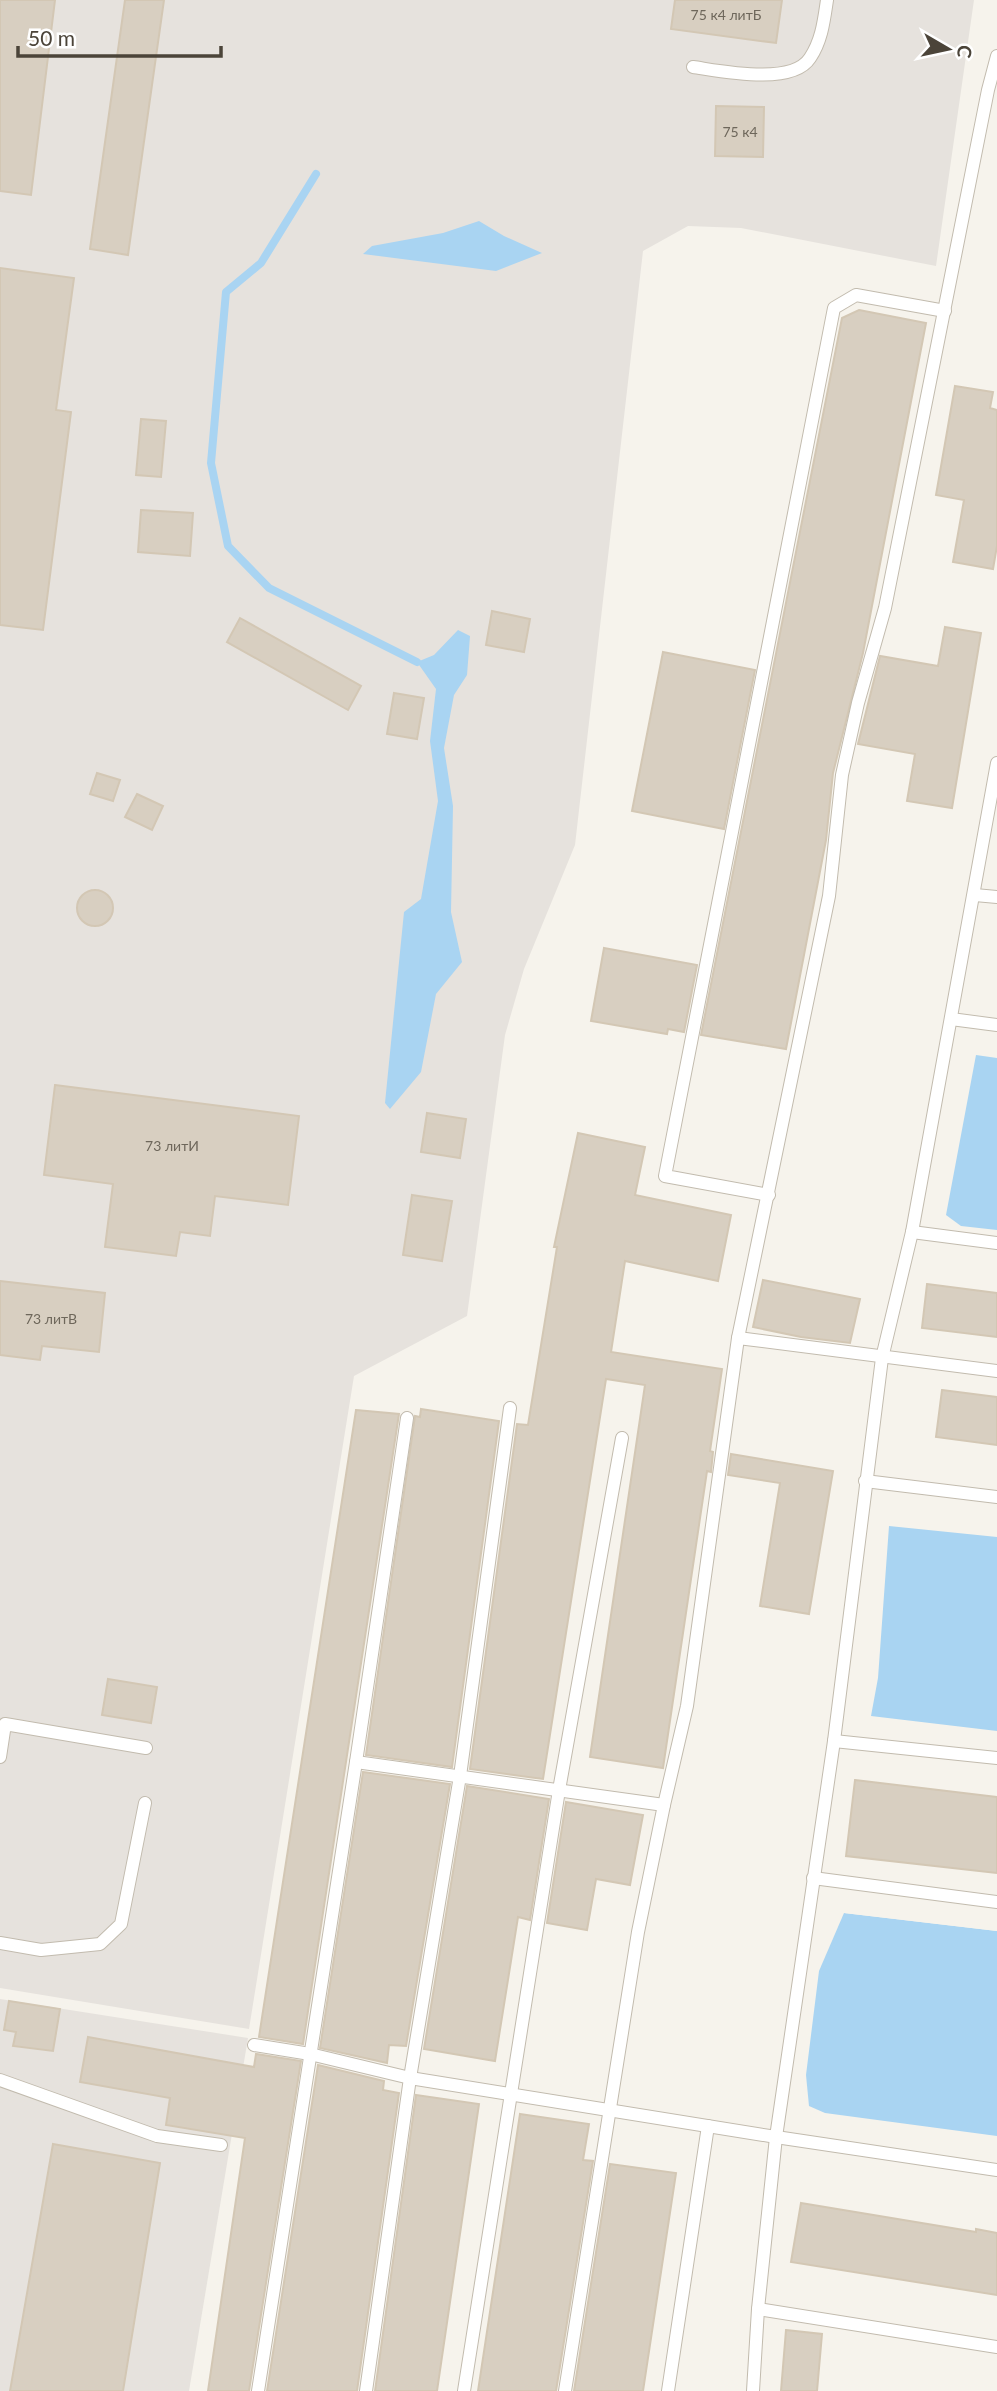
<svg xmlns="http://www.w3.org/2000/svg" width="997" height="2391" viewBox="0 0 997 2391" font-family="Lato,sans-serif">
	<style>
		.industrial { fill: #e6e2dd }
		.water { fill: #a9d4f2 }
		.pier { fill: #f6f3ec }
		.lines { fill: none; stroke-linecap: round; stroke-linejoin: round }
		.stream { stroke: #a9d4f2; stroke-width: 8 }
		.building { fill: #d8cfc1; stroke: #d3c7b4; stroke-width: 2 }
		.service-casing { stroke: #c2bbae; stroke-width: 14 }
		.service { stroke: #fff; stroke-width: 12 }
		.labels { text-anchor: middle; stroke-width: 5; stroke-linejoin: round; paint-order: stroke }
		.number-label { font-size: 14px; fill: #6e675b }
	</style>
	<rect width="100%" height="100%" fill="#f6f3ec"/>
	<g class="industrial">
		<path d="M 0,0 L 974,0 L 936,266 L 741,228 L 688,226 L 643,251 L 575,845 L 524,969 L 505,1035 L 467,1316 L 354,1376 L 249,2029 L 0,1988 Z"/>
		<path d="M 0,1999 L 248,2038 L 189,2391 L 0,2391 Z"/>
	</g>
	<g class="water">
		<path d="M 479,221 L 504,236 L 542,253 L 496,271 L 363,254 L 372,246 L 443,233 Z"/>
		<path d="M 458,630 L 470,636 L 467,675 L 454,695 L 444,748 L 453,806 L 451,912 L 462,962 L 436,994 L 421,1072 L 390,1109 L 385,1103 L 404,912 L 421,899 L 438,801 L 430,741 L 436,689 L 417,662 L 434,655 Z"/>
		<path d="M 976,1055 L 997,1058 L 997,1230 L 961,1226 L 946,1215 Z"/>
		<path d="M 889,1526 L 997,1537 L 997,1731 L 871,1716 L 878,1678 Z"/>
		<path d="M 844,1913 L 997,1931 L 997,2136 L 825,2113 L 809,2106 L 806,2075 L 819,1971 Z"/>
	</g>
	<path class="pier" d="M 844,1909 L 997,1927 L 997,1931 L 844,1913 Z"/>
	<g class="lines">
		<path class="stream" d="M 316,174 L 261,263 L 226,292 L 211,463 L 228,546 L 269,588 L 417,662"/>
	</g>
	<g class="building">
		<path d="M 0,0 L 55,0 L 31,195 L 0,191 Z"/>
		<path d="M 125,0 L 164,0 L 128,255 L 90,249 Z"/>
		<path d="M 675,0 L 782,0 L 776,43 L 671,29 Z"/>
		<path d="M 716,106 L 764,107 L 763,157 L 715,156 Z"/>
		<path d="M 0,268 L 74,278 L 56,410 L 71,412 L 43,630 L 0,625 Z"/>
		<path d="M 859,310 L 926,323 L 863,653 L 833,773 L 826,840 L 786,1049 L 701,1035 L 842,318 Z"/>
		<path d="M 955,386 L 993,392 L 990,408 L 997,410 L 997,546 L 993,569 L 953,562 L 964,500 L 936,495 Z"/>
		<path d="M 141,419 L 166,421 L 161,477 L 136,475 Z"/>
		<path d="M 141,510 L 193,513 L 190,556 L 138,552 Z"/>
		<path d="M 492,611 L 530,619 L 524,652 L 486,645 Z"/>
		<path d="M 240,618 L 361,686 L 348,710 L 227,642 Z"/>
		<path d="M 945,627 L 981,633 L 952,808 L 907,801 L 915,754 L 858,744 L 880,656 L 938,666 Z"/>
		<path d="M 663,652 L 755,670 L 724,829 L 632,811 Z"/>
		<path d="M 394,693 L 424,698 L 417,739 L 387,734 Z"/>
		<path d="M 97,773 L 120,780 L 113,801 L 90,794 Z"/>
		<path d="M 137,794 L 163,806 L 152,830 L 125,817 Z"/>
		<circle cx="95" cy="908" r="18"/>
		<path d="M 604,948 L 697,965 L 684,1032 L 668,1029 L 667,1034 L 591,1021 Z"/>
		<path d="M 55,1085 L 299,1116 L 288,1205 L 215,1196 L 210,1236 L 180,1232 L 176,1256 L 105,1247 L 113,1184 L 44,1175 Z"/>
		<path d="M 427,1113 L 466,1119 L 460,1158 L 421,1152 Z"/>
		<path d="M 578,1133 L 645,1147 L 635,1195 L 731,1215 L 718,1281 L 625,1261 L 611,1352 L 722,1369 L 710,1451 L 713,1452 L 711,1472 L 707,1471 L 663,1768 L 590,1757 L 645,1385 L 606,1379 L 543,1779 L 470,1769 L 517,1424 L 528,1425 L 557,1247 L 554,1247 Z"/>
		<path d="M 412,1195 L 452,1201 L 442,1261 L 403,1255 Z"/>
		<path d="M 763,1280 L 860,1299 L 850,1343 L 801,1337 L 753,1327 Z"/>
		<path d="M 0,1281 L 105,1293 L 99,1352 L 42,1346 L 40,1360 L 0,1355 Z"/>
		<path d="M 927,1284 L 997,1293 L 997,1337 L 922,1328 Z"/>
		<path d="M 942,1390 L 997,1397 L 997,1445 L 936,1437 Z"/>
		<path d="M 421,1409 L 499,1421 L 452,1767 L 366,1755 L 415,1416 L 420,1417 Z"/>
		<path d="M 356,1410 L 399,1414 L 303,2044 L 259,2037 Z"/>
		<path d="M 731,1454 L 833,1471 L 809,1614 L 760,1606 L 780,1483 L 728,1475 Z"/>
		<path d="M 108,1679 L 157,1687 L 151,1723 L 102,1715 Z"/>
		<path d="M 363,1772 L 450,1784 L 406,2046 L 389,2045 L 387,2063 L 320,2048 Z"/>
		<path d="M 855,1780 L 997,1797 L 997,1873 L 846,1856 Z"/>
		<path d="M 467,1786 L 549,1799 L 530,1920 L 518,1917 L 495,2061 L 424,2049 Z"/>
		<path d="M 566,1802 L 643,1815 L 630,1885 L 596,1879 L 587,1930 L 547,1923 Z"/>
		<path d="M 9,2001 L 60,2009 L 53,2051 L 13,2046 L 16,2032 L 4,2030 Z"/>
		<path d="M 88,2037 L 254,2067 L 256,2054 L 301,2061 L 249,2391 L 208,2391 L 245,2138 L 166,2125 L 170,2098 L 80,2082 Z"/>
		<path d="M 318,2065 L 384,2081 L 383,2090 L 399,2093 L 357,2391 L 267,2391 Z"/>
		<path d="M 416,2095 L 479,2104 L 437,2391 L 375,2391 Z"/>
		<path d="M 520,2114 L 589,2124 L 583,2160 L 593,2161 L 556,2391 L 478,2391 Z"/>
		<path d="M 53,2144 L 160,2163 L 123,2391 L 10,2391 Z"/>
		<path d="M 610,2164 L 676,2173 L 643,2391 L 574,2391 Z"/>
		<path d="M 801,2203 L 976,2232 L 976,2229 L 997,2233 L 997,2295 L 791,2262 Z"/>
		<path d="M 786,2330 L 822,2334 L 817,2391 L 781,2391 Z"/>
	</g>
	<g class="lines">
		<defs>
			<g id="service">
				<path d="M 693,67 C 721,71 792,86 810,58 C 822,40 824,20 827,0"/>
				<path d="M 975,895 L 997,897"/>
				<path d="M 951,1019 L 997,1025"/>
				<path d="M 769,1195 L 665,1176 L 834,308 L 856,295 L 945,311"/>
				<path d="M 912,1232 L 997,1243"/>
				<path d="M 738,1338 L 997,1371"/>
				<path d="M 865,1481 L 997,1497"/>
				<path d="M 834,1741 L 997,1758"/>
				<path d="M 0,1757 L 5,1724 L 146,1748"/>
				<path d="M 356,1762 L 664,1805"/>
				<path d="M 813,1878 L 997,1902"/>
				<path d="M 0,1943 L 41,1950 L 100,1944 L 121,1924 L 145,1803"/>
				<path d="M 254,2045 L 310,2054 L 410,2078 L 776,2137 L 997,2170"/>
				<path d="M 0,2080 L 157,2136 L 221,2145"/>
				<path d="M 758,2309 L 997,2347"/>
				<path d="M 258,2391 L 356,1762 L 407,1418"/>
				<path d="M 366,2391 L 410,2078 L 460,1776 L 510,1408"/>
				<path d="M 464,2391 L 559,1790 L 622,1438"/>
				<path d="M 565,2391 L 638,1932 L 664,1805 L 687,1706 L 738,1338 L 829,896 L 842,775 L 858,703 L 885,608 L 988,90 L 997,56"/>
				<path d="M 668,2391 L 708,2126"/>
				<path d="M 753,2391 L 758,2309 L 776,2137 L 834,1741 L 882,1358 L 912,1232 L 997,763"/>
			</g>
		</defs>
		<use href="#service" class="service-casing"/>
		<use href="#service" class="service"/>
	</g>
	<g class="labels">
		<g class="number-label">
			<text x="726" y="20">75 к4 литБ</text>
			<text x="740" y="137">75 к4</text>
			<text x="172" y="1151">73 литИ</text>
			<text x="51" y="1324">73 литВ</text>
		</g>
	</g>
	<g transform="translate(948 49) rotate(99)" stroke="#ffffff" stroke-width="5" paint-order="stroke">
	<path d="M0-5L12 26L0 18L-12 26Z" fill="#4b4439"/>
	<text y="-10" font-size="19" font-weight="bold" text-anchor="middle" fill="#4b4439">С</text>
	</g>
	<path d="M18 46v10h203v-10" fill="none" stroke="#4b4439" stroke-width="3.5"/>
	<text x="28" y="46" font-size="21" fill="#4b4439" stroke="#ffffff" stroke-width="5" paint-order="stroke">50 m</text>
</svg>
